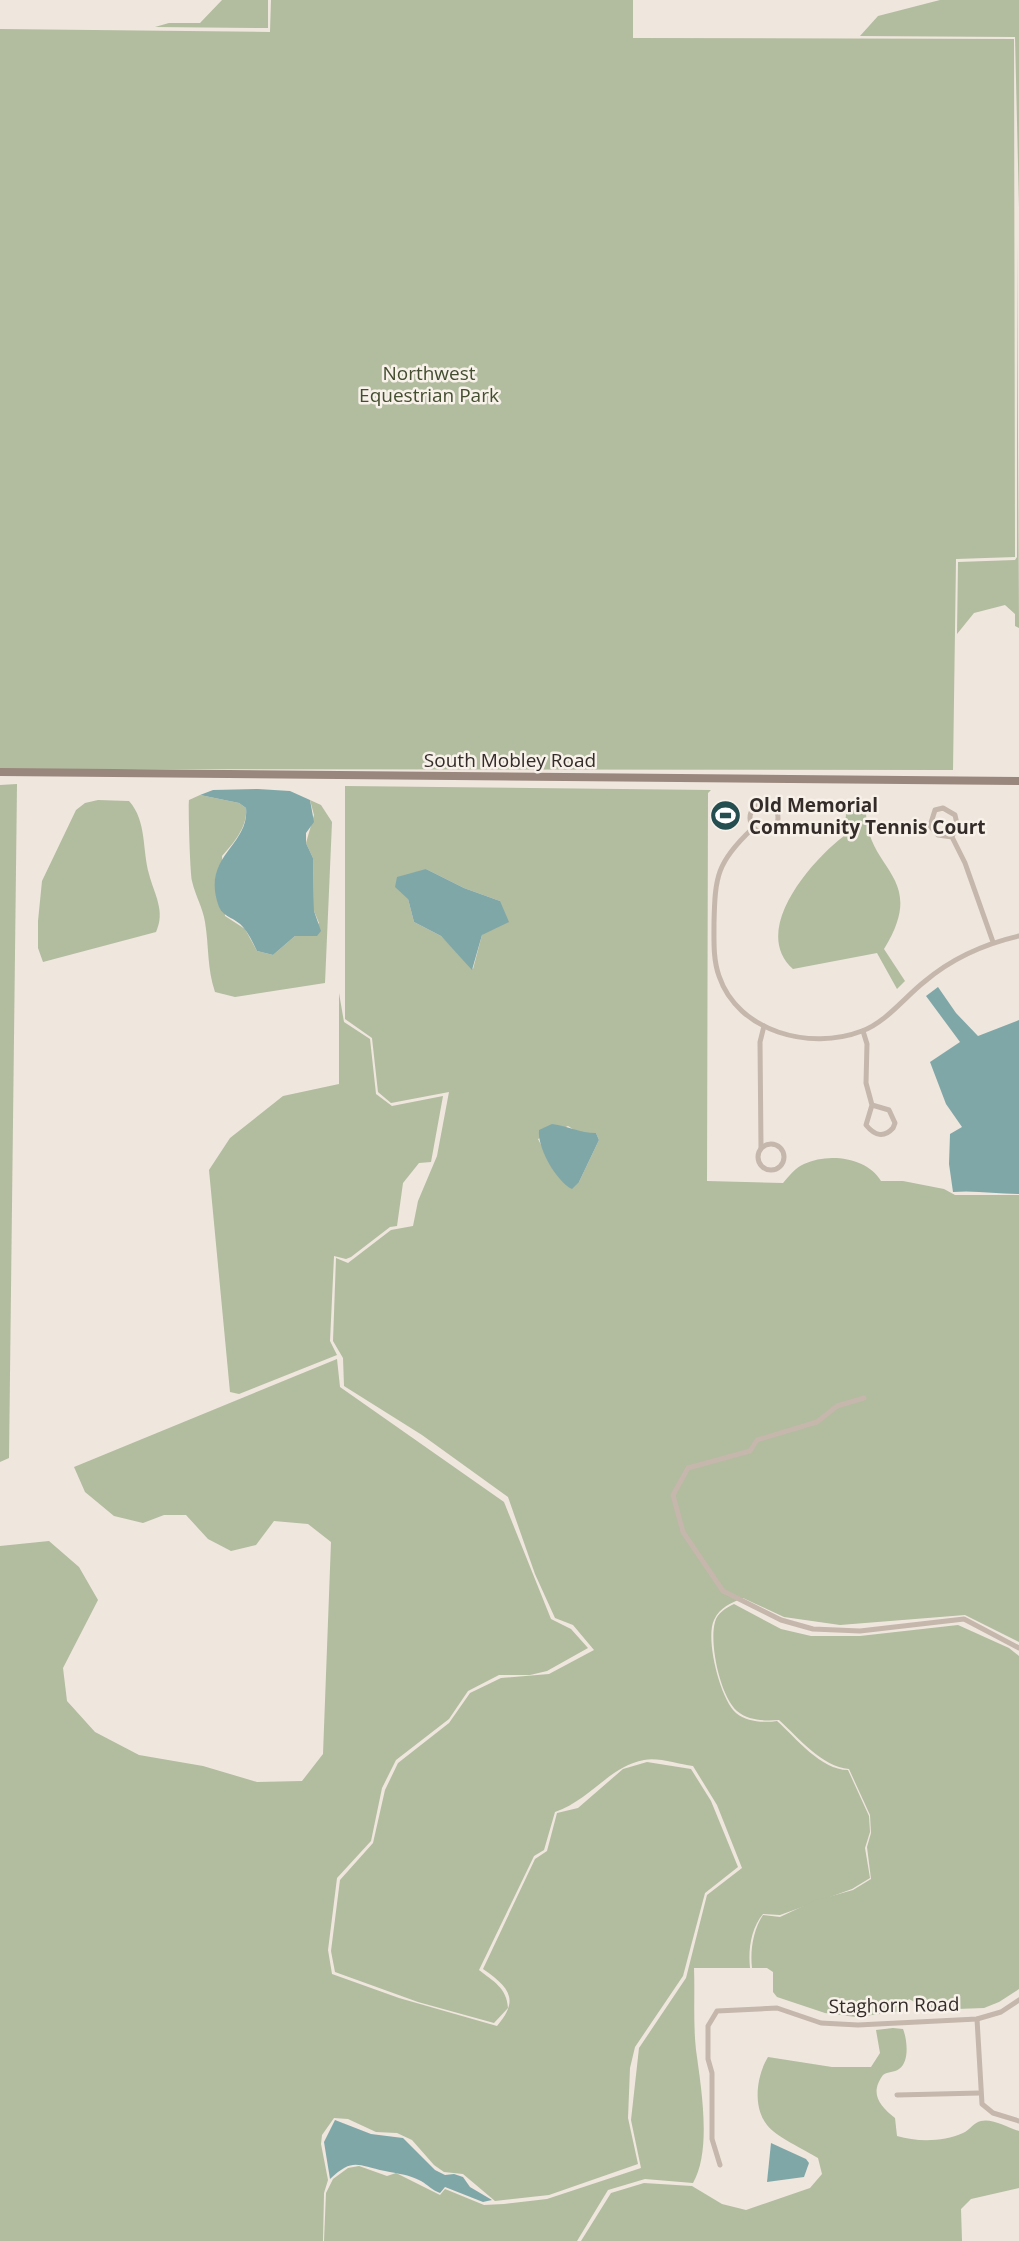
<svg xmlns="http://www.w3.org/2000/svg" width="1019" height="2241" viewBox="0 0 1019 2241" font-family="'Open Sans',sans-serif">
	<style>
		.green { fill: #b2bc9f; fill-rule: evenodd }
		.water { fill: #80a7a8 }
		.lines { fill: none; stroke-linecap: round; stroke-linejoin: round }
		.street { stroke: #c5b7ab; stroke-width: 5 }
		.secondary { stroke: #99867c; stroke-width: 8 }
		.labels { text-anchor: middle; stroke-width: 5; stroke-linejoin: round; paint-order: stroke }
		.park-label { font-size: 19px; fill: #444f30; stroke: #f7f1e9 }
		.street-label { font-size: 19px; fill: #342c29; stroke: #f7f1e9 }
		.poi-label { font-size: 19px; font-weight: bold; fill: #342c29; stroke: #f7f1e9; text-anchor: start }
	</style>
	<rect width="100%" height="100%" fill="#efe6dd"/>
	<g class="green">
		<path d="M 222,0 L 268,0 L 268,28 L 155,27 L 169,23 L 200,23 Z"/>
		<path d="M 271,0 L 633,0 L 633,38 L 1014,39 L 1015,557 L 956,559 L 953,770 L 0,769 L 0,29 L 270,32 Z"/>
		<path d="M 940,0 L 1019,0 L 1019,207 L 1015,37 L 860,36 L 878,16 Z"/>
		<path d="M 1017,243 L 1019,628 L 1015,626 L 1015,614 L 1005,605 L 974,613 L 957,634 L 958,562 L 1015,560 L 1017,557 Z"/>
		<path d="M 17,784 L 9,1458 L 0,1462 L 0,785 Z"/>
		<path d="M 345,786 L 711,790 L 708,793 L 707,1181 L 783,1183 C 789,1176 796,1167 804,1164 C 829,1152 868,1158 881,1181 L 903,1181 L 944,1189 L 955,1195 L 1019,1195 L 1019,1642 L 965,1615 L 840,1625 L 784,1617 L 743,1598 C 731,1603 720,1607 714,1620 C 705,1638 720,1699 736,1713 C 747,1722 764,1723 777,1721 C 796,1738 821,1770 848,1770 L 869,1816 L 870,1832 L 865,1848 L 870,1878 L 852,1889 L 780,1915 L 763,1914 C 751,1928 748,1950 750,1968 L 694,1968 C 695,1995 693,2023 696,2050 C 701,2087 712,2150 693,2183 L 645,2179 L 608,2190 L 577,2241 L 324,2241 L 326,2193 L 333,2179 L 348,2168 L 359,2166 L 387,2176 L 396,2173 L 440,2195 L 445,2189 L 484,2205 L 504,2204 L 547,2199 L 641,2168 L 631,2120 L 639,2048 L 686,1978 L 707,1895 L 742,1868 L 717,1805 L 693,1766 C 678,1764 658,1757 644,1760 C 610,1766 590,1800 555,1812 L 544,1850 L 534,1856 L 479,1970 C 493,1981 507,1988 508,2008 L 494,2023 L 418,2002 L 335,1972 L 331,1951 L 340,1880 L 373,1843 L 385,1790 L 398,1763 L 449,1723 L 470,1693 L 501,1678 L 549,1674 L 594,1650 L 573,1625 L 555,1618 L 535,1574 L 508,1497 L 422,1435 L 344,1386 L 343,1358 L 333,1341 L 336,1258 L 348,1263 L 391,1230 L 413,1226 L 418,1201 L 437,1156 L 449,1092 L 391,1103 L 378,1092 L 372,1038 L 345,1019 ZM 426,869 L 464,888 L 500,901 L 482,935 L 473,969 L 441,936 L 414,922 L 408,899 ZM 568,1126 L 579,1133 L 596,1133 L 599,1140 L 579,1182 L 547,1156 L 538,1139 Z"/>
		<path d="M 200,795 L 239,803 L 246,808 C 248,826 234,843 222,856 L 225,916 L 245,929 L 257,951 L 273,955 L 295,936 L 308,935 L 319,923 L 314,911 L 313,858 L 306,843 L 314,815 L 310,800 L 321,805 L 332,822 L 325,983 L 235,997 L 215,992 C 207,969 209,946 205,922 C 203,908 195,895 192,881 C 190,874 188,804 189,800 Z"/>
		<path d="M 98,800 L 129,801 C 147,821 142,850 149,874 C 154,894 166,911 156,932 L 43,962 L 38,948 L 38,921 L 42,881 L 76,810 L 85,803 Z"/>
		<path d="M 856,809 L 866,813 C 867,871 929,876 884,949 L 905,981 L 897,989 L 877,953 L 793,969 C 750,931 811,861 844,836 L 846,814 Z"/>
		<path d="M 339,993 L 344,1022 L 370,1039 L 376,1094 L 392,1106 L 443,1096 L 431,1162 L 419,1163 L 403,1183 L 397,1226 L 390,1227 L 351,1257 L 346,1259 L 334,1256 L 330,1341 L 337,1355 L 239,1394 L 230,1392 L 209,1170 L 230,1138 L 283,1096 L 339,1084 Z"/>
		<path d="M 337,1359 L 340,1387 L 504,1502 L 551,1619 L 571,1629 L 588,1648 L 547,1671 L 530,1675 L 499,1675 L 468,1691 L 449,1719 L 396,1760 L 382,1788 L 371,1841 L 337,1878 L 328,1950 L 332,1974 L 399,1998 L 497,2026 C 520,1999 509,1987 483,1969 L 535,1859 L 547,1851 L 557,1813 L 578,1808 L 623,1769 L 647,1762 L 691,1769 L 711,1801 L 738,1867 L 705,1893 L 683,1976 L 635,2047 L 630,2068 L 628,2118 L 638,2164 L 549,2195 L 495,2201 L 463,2174 L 444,2172 L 434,2165 L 412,2140 L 397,2133 L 376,2132 L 348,2119 L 334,2118 L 322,2135 L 321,2144 L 328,2180 L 324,2193 L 323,2241 L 0,2241 L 0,1546 L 49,1541 L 79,1567 L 98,1600 L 63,1668 L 67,1701 L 95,1732 L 139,1755 L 203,1766 L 257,1782 L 302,1781 L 323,1754 L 331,1542 L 308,1524 L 274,1521 L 256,1545 L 231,1551 L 208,1539 L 186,1515 L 164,1515 L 143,1523 L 114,1516 L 85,1492 L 74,1467 Z"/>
		<path d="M 734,1604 L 781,1629 L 811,1636 L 860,1636 L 958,1625 L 1009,1648 L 1019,1656 L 1019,1989 L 999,2002 L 984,2008 L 929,2010 L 909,1999 L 896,2012 L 856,2017 L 825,2013 L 777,1997 L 773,1992 L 773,1972 L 767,1968 L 752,1968 C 750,1951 753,1930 763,1915 L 780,1917 L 814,1901 L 853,1890 L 871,1879 L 867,1847 L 871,1833 L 870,1815 L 849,1769 C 822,1767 799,1738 779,1720 C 765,1721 749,1721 737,1711 C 720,1696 709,1643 715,1622 C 717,1613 726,1608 734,1604 Z"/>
		<path d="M 893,2028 L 903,2029 C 907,2039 910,2062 899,2069 C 894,2073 888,2071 883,2075 C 869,2094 880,2106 895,2118 L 897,2136 C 917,2142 943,2142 963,2133 C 970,2130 974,2122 981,2121 C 992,2118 1009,2128 1019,2131 L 1019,2188 L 971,2199 L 961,2209 L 962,2241 L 581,2241 L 611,2193 L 644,2183 L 692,2186 L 722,2204 L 746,2210 L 810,2188 L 822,2174 L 818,2158 C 805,2150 775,2136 767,2125 C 752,2106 757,2075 768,2057 L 832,2067 L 871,2067 L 880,2053 L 876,2030 Z"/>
	</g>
	<g class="water">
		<path d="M 258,789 L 290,791 L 310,800 L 314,822 L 306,833 L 306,843 L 313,858 L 314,911 L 321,931 L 317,936 L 295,936 L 273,955 L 257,951 C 253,943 249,934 243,927 C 236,918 224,918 219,907 C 200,856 250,846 246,808 L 239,803 L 200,795 L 213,790 Z"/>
		<path d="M 426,869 L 464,888 L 500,901 L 509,922 L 482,935 L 472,970 L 441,936 L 414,922 L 408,899 L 395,887 L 397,877 Z"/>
		<path d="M 938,987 L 956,1013 L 978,1036 L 1019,1020 L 1019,1194 C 996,1194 975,1190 953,1192 L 949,1164 L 950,1134 L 962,1127 L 946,1104 L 930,1062 L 960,1042 L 926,996 Z"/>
		<path d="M 552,1124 C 568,1126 580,1133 596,1133 L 599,1140 L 579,1182 L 572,1189 C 557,1182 537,1148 539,1130 Z"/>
		<path d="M 335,2120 L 371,2134 L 403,2138 L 435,2170 L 445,2175 L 454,2174 L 463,2177 L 470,2187 L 492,2200 L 483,2202 L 445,2187 L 440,2193 C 432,2190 428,2185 421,2181 C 408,2174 398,2174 385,2171 C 357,2166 354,2157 330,2179 L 324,2142 Z"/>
		<path d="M 771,2143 L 806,2159 L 809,2163 L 804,2177 L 767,2182 Z"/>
	</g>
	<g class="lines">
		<g class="street">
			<circle cx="764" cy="818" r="14"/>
			<path d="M 752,829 C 717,862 715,876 714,923 C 714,941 713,959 719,976 C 738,1032 810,1051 862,1031 C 885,1023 905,997 924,982 C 951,959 984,944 1019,936"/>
			<path d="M 952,837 L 938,835 L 930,826 L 935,810 L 943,808 L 955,815 L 957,824 L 952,837 L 965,863 L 993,942"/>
			<path d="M 863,1031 L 867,1044 L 866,1083 L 872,1105 L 866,1125 C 875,1136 884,1138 893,1128 L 895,1123 L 889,1110 L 872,1105"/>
			<circle cx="771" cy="1157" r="13"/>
			<path d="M 761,1148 L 760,1042 L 764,1026"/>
			<path d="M 864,1398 L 837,1406 L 817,1422 L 757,1440 L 750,1451 L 688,1468 L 673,1495 L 683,1532 L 723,1591 L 781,1620 L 813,1629 L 860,1631 L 964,1619 L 1019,1648"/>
			<path d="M 977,2019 L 982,2104 L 993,2113 L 1019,2121"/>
			<path d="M 897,2095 L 980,2093"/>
			<path d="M 720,2165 L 712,2139 L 712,2073 L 708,2059 L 708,2026 L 717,2011 L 777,2008 L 821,2023 L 858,2025 L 977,2019 L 1001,2012 L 1019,2000"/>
		</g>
		<path class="secondary" d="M 0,772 L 1019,781"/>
	</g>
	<defs>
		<symbol id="stadium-disc" viewBox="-11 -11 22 22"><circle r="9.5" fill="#244e50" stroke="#f7f1e9"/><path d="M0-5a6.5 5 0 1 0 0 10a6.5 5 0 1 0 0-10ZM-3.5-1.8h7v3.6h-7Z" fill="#fff"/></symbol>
	</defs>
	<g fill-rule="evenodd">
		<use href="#stadium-disc" x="708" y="798" width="35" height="35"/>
	</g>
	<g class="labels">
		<g class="park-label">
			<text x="429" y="380">Northwest<tspan x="429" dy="22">Equestrian Park</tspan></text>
		</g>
		<g class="street-label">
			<text x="510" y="767">South Mobley Road</text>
			<text transform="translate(894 2005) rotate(-1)" y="7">Staghorn Road</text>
		</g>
		<g class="poi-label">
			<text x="749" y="812">Old Memorial<tspan x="749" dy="22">Community Tennis Court</tspan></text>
		</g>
	</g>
</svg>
